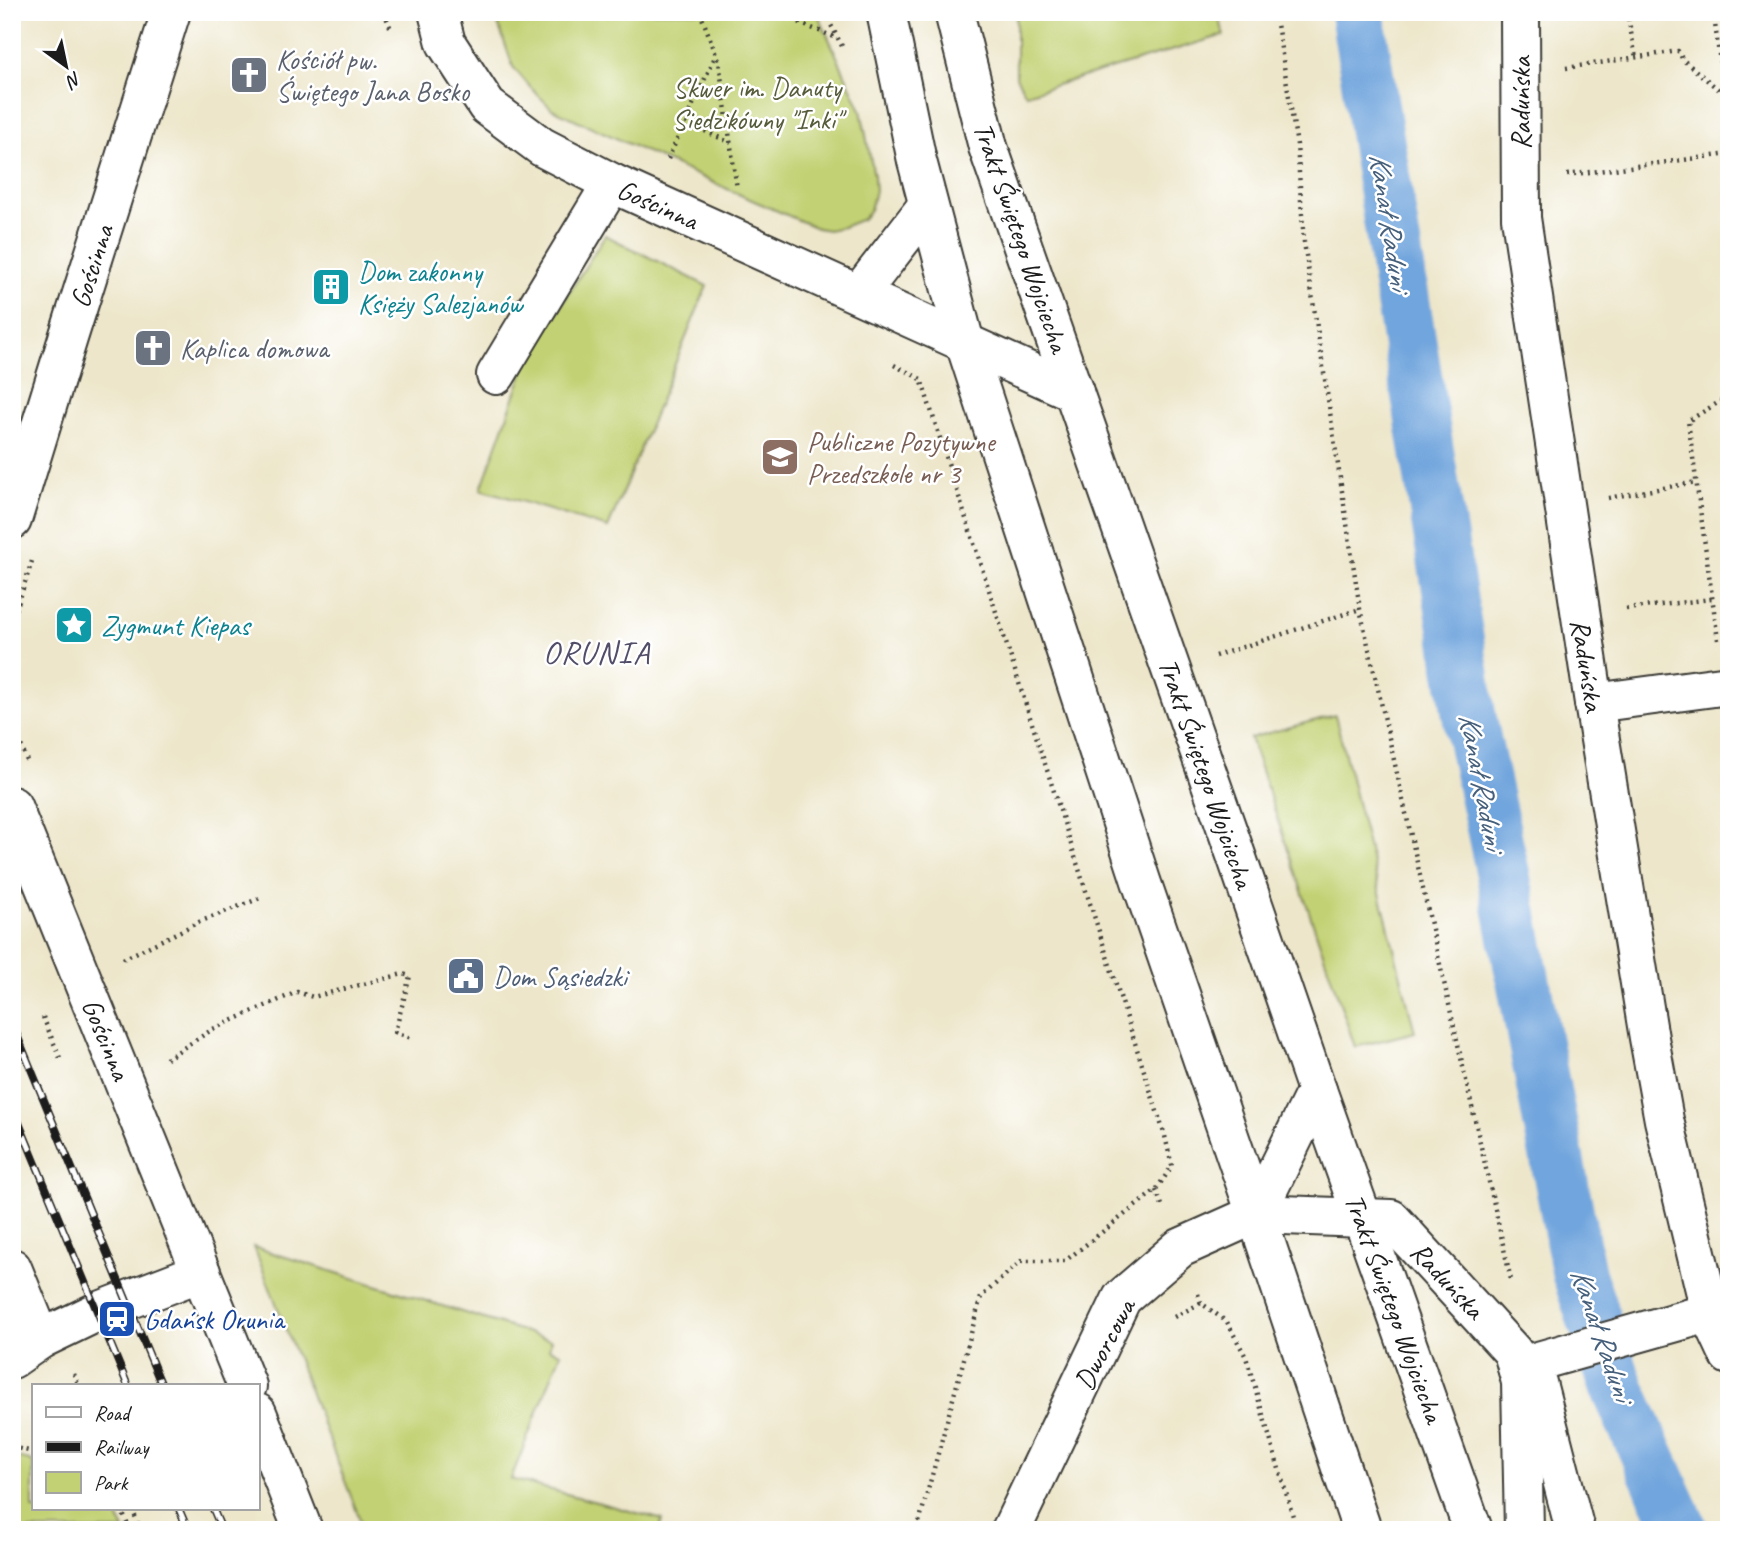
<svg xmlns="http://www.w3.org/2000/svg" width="1741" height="1542" viewBox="0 0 1741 1542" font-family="Caveat,sans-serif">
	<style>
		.green { fill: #c2d173; stroke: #6f7648; stroke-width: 2 }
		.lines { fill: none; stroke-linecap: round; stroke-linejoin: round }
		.canal { stroke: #71a5dd; stroke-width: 54 }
		.minor-casing { stroke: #3b3a36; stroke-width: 42 }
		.major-casing { stroke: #3b3a36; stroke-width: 42 }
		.path { stroke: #3b3a36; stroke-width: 4.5; stroke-dasharray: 2 5; stroke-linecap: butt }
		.minor { stroke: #fff; stroke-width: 38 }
		.major { stroke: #fff; stroke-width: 38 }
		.rail-casing { stroke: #1c1c1c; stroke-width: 8 }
		.rail { stroke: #fff; stroke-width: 5; stroke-dasharray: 16; stroke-linecap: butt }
		.labels { text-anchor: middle; stroke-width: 5; stroke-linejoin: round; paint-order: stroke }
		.worship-label { font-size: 28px; fill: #5b616d; stroke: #fff; text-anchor: start }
		.park-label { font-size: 28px; fill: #565b3a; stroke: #fff }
		.street-label { font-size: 28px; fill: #1c1c1c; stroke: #fff }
		.culture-label { font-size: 28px; fill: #0d838f; stroke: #fff; text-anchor: start }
		.education-label { font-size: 28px; fill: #785e54; stroke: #fff; text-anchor: start }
		.service-label { font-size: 28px; fill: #4e5e75; stroke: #fff; text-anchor: start }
		.transit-label { font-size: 28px; fill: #164399; stroke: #fff; text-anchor: start }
		.water-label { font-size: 30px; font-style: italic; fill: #46607c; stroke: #fff }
		.quarter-label { font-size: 32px; letter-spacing: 2px; fill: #524d68; stroke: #fff }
	</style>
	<rect width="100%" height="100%" fill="#fff"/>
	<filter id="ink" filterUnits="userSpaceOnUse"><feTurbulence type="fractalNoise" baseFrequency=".0143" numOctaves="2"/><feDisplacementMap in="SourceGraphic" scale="14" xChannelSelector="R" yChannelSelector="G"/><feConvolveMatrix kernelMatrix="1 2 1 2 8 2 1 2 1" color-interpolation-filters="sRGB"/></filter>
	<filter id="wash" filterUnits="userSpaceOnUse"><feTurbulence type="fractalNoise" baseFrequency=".00686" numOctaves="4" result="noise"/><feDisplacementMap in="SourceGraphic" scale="28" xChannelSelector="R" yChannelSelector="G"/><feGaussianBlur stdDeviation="1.57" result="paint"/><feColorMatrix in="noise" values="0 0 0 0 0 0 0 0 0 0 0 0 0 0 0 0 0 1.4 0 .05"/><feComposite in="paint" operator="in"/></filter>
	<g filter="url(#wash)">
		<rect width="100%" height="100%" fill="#ede6ca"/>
		<g class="green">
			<path d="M 494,12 L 817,12 L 861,110 L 874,176 L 875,191 L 870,210 L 863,219 L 843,227 L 828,230 L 817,228 L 745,197 L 552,109 L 530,87 L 513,67 Z"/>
			<path d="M 1016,12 L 1218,12 L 1224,35 L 1026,94 L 1016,77 Z"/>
			<path d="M 605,235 L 707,286 L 608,528 L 481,489 L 528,359 Z"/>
			<path d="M 1335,715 L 1415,1032 L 1355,1047 L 1250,738 Z"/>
			<path d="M 254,1247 L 551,1340 L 549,1349 L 561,1353 L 511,1479 L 663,1520 L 658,1530 L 364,1530 Z"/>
			<path d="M 12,1456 L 33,1462 L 33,1509 L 115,1509 L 124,1530 L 12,1530 Z"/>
		</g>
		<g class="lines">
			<path class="canal" d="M 1357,12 L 1469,715 L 1503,874 L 1579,1275 L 1615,1382 L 1681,1530"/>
		</g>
	</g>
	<g filter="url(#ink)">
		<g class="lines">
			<defs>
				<g id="minor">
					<path d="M 438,12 L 446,43 L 487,106 L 542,147 L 612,183 L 1074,392"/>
					<path d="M 1520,12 L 1521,218 L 1594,703 L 1649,1038 L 1664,1120 L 1706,1294 L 1716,1327 L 1729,1355"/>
					<path d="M 859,294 L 928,205"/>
					<path d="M 496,375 L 612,183"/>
					<path d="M 12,520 L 68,338 L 171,12"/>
					<path d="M 1594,703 L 1729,685"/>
					<path d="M 12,806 L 247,1386"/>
					<path d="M 1256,1214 L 1317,1090"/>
					<path d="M 12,1268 L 41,1339"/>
					<path d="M 12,1359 L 41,1339 L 97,1312 L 201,1272"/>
					<path d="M 1517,1367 L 1712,1312"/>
					<path d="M 1537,1383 L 1575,1530"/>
					<path d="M 257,1413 L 303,1530"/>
					<path d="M 1011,1530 L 1122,1298 L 1180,1248 L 1256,1214 L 1391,1219 L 1513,1352 L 1521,1382 L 1524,1530"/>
				</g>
				<g id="major">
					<path d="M 886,12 L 917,161 L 965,343 L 1141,881 L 1256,1214 L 1362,1530"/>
					<path d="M 954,12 L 988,147 L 1238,861 L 1317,1090 L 1473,1530"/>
				</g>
			</defs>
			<use href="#minor" class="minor-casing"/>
			<use href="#major" class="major-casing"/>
			<g class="path">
				<path d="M 384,12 L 391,29"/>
				<path d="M 700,12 L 719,62 L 737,189"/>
				<path d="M 781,12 L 804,25 L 837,38"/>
				<path d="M 828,12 L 831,25 L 844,50"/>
				<path d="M 1275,12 L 1297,145 L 1304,242 L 1360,609 L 1511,1280"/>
				<path d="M 1627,12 L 1636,58"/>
				<path d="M 1716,12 L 1715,24 L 1724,93"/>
				<path d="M 714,59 L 685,122 L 731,143"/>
				<path d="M 1566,68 L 1678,51 L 1683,60 L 1724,94 L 1729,144"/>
				<path d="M 668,159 L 685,122"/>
				<path d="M 1567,175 L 1729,154"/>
				<path d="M 894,365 L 921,379 L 1165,1136 L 1172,1166 L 1156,1190 L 1065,1261 L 1021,1261 L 981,1297 L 917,1530"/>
				<path d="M 1608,498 L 1696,482"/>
				<path d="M 1626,609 L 1712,599"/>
				<path d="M 12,623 L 32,561"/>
				<path d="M 1718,640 L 1688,421 L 1729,396"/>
				<path d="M 1215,656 L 1360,609"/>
				<path d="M 12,712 L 16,732 L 27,761"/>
				<path d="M 123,959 L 199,922 L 263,897"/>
				<path d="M 43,1017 L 60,1058"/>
				<path d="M 166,1059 L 213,1029 L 297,992 L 313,997 L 403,974 L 410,976 L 395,1032 L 411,1038"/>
				<path d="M 1156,1190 L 1162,1205"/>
				<path d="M 1198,1294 L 1201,1303 L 1227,1322 L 1246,1357 L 1297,1530"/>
				<path d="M 1174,1317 L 1201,1303"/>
				<path d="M 74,1374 L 79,1386"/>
				<path d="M 12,1447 L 33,1452"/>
				<path d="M 121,1509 L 130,1530"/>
				<path d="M 132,1509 L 141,1530"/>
			</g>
			<use href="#minor" class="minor"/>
			<use href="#major" class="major"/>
			<defs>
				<g id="rail">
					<path d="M 12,1023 L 162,1386"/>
					<path d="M 12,1106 L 128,1386"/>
					<path d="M 179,1509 L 188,1530"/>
					<path d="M 213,1509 L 222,1530"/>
				</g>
			</defs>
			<use href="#rail" class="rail-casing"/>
			<use href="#rail" class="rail"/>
		</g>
	</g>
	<defs>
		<symbol id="church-square" viewBox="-11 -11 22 22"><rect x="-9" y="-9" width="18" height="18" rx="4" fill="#6b7280" stroke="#fff"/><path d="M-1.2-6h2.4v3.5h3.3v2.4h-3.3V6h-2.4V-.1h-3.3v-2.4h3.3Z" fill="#fff"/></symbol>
		<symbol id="building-square" viewBox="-11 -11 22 22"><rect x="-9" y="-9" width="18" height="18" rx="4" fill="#0f9aa8" stroke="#fff"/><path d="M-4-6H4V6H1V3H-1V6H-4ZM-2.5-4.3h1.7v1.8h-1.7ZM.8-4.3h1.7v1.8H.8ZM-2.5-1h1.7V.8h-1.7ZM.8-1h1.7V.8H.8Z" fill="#fff"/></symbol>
		<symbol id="school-square" viewBox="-11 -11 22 22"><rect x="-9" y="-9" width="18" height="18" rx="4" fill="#8d6e63" stroke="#fff"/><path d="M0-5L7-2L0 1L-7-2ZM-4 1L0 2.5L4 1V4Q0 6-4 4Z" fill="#fff"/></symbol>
		<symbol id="sight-square" viewBox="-11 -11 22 22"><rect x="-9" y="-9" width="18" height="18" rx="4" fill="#0f9aa8" stroke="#fff"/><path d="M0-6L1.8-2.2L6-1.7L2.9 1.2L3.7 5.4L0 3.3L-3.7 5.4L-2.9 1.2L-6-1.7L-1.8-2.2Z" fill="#fff"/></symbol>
		<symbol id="civic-square" viewBox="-11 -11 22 22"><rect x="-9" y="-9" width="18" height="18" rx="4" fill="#5c6f8a" stroke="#fff"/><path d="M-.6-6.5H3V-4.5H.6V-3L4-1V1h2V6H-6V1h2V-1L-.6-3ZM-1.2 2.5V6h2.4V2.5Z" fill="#fff"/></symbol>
		<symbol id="station-square" viewBox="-11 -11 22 22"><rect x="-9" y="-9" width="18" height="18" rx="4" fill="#1a4fb4" stroke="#fff"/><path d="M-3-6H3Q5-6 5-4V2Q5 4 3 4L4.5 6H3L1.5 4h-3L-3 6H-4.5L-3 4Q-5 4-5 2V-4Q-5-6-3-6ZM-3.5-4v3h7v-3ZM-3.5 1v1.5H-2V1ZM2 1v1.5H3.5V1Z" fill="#fff"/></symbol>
	</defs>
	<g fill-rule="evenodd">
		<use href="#church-square" x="227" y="53" width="44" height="44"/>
		<use href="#building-square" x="309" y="265" width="44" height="44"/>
		<use href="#church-square" x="131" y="326" width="44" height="44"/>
		<use href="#school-square" x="758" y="435" width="44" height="44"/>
		<use href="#sight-square" x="52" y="603" width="44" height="44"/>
		<use href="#civic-square" x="444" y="954" width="44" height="44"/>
		<use href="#station-square" x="95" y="1297" width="44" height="44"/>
	</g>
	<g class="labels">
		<g class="worship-label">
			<text x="276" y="69">Kościół pw.<tspan x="276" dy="32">Świętego Jana Bosko</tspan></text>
			<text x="180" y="358">Kaplica domowa</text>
		</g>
		<g class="park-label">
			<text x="757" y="97">Skwer im. Danuty<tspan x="757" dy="32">Siedzikówny "Inki"</tspan></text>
		</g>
		<g class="street-label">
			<text transform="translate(1520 103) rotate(-90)" y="10">Raduńska</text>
			<text transform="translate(658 204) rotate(24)" y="10">Gościnna</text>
			<text transform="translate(1022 237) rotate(71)" y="10">Trakt Świętego Wojciecha</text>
			<text transform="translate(91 266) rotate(-72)" y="10">Gościnna</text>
			<text transform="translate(1588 665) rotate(81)" y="10">Raduńska</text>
			<text transform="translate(1207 773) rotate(71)" y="10">Trakt Świętego Wojciecha</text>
			<text transform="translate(107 1039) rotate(68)" y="10">Gościnna</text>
			<text transform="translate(1448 1280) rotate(47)" y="10">Raduńska</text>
			<text transform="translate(1395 1308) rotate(70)" y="10">Trakt Świętego Wojciecha</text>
			<text transform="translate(1104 1344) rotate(-62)" y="10">Dworcowa</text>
		</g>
		<g class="culture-label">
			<text x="358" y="281">Dom zakonny<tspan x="358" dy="32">Księży Salezjanów</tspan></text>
			<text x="101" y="635">Zygmunt Kiepas</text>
		</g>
		<g class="education-label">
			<text x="807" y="451">Publiczne Pozytywne<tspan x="807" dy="32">Przedszkole nr 3</tspan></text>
		</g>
		<g class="service-label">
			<text x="493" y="986">Dom Sąsiedzki</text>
		</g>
		<g class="transit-label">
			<text x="144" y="1329">Gdańsk Orunia</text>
		</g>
		<g class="water-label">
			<text transform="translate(1390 221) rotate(81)" y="10">Kanał Raduni</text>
			<text transform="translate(1482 781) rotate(79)" y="10">Kanał Raduni</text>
			<text transform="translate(1602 1334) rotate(71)" y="10">Kanał Raduni</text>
		</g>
		<g class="quarter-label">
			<text x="597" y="663">ORUNIA</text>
		</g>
	</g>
	<rect width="1741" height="1542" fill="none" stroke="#fff" stroke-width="42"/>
	<rect x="32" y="1384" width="228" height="126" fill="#ffffff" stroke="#a4a4a4" stroke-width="2"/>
	<rect x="46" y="1407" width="35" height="10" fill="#ffffff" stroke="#a4a4a4" stroke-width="2"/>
	<text x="94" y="1420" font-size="21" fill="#1c1c1c">Road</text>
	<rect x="46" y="1442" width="35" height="10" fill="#1c1c1c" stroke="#a4a4a4" stroke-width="2"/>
	<text x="94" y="1454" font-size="21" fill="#1c1c1c">Railway</text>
	<rect x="46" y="1472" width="35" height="21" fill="#c2d173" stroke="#a4a4a4" stroke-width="2"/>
	<text x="94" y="1490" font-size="21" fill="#1c1c1c">Park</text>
	<g transform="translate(66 66) rotate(147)" stroke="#ffffff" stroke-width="5" paint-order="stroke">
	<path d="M0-5L12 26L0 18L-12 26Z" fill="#1c1c1c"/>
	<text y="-10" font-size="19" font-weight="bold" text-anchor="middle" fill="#1c1c1c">N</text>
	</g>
</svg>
